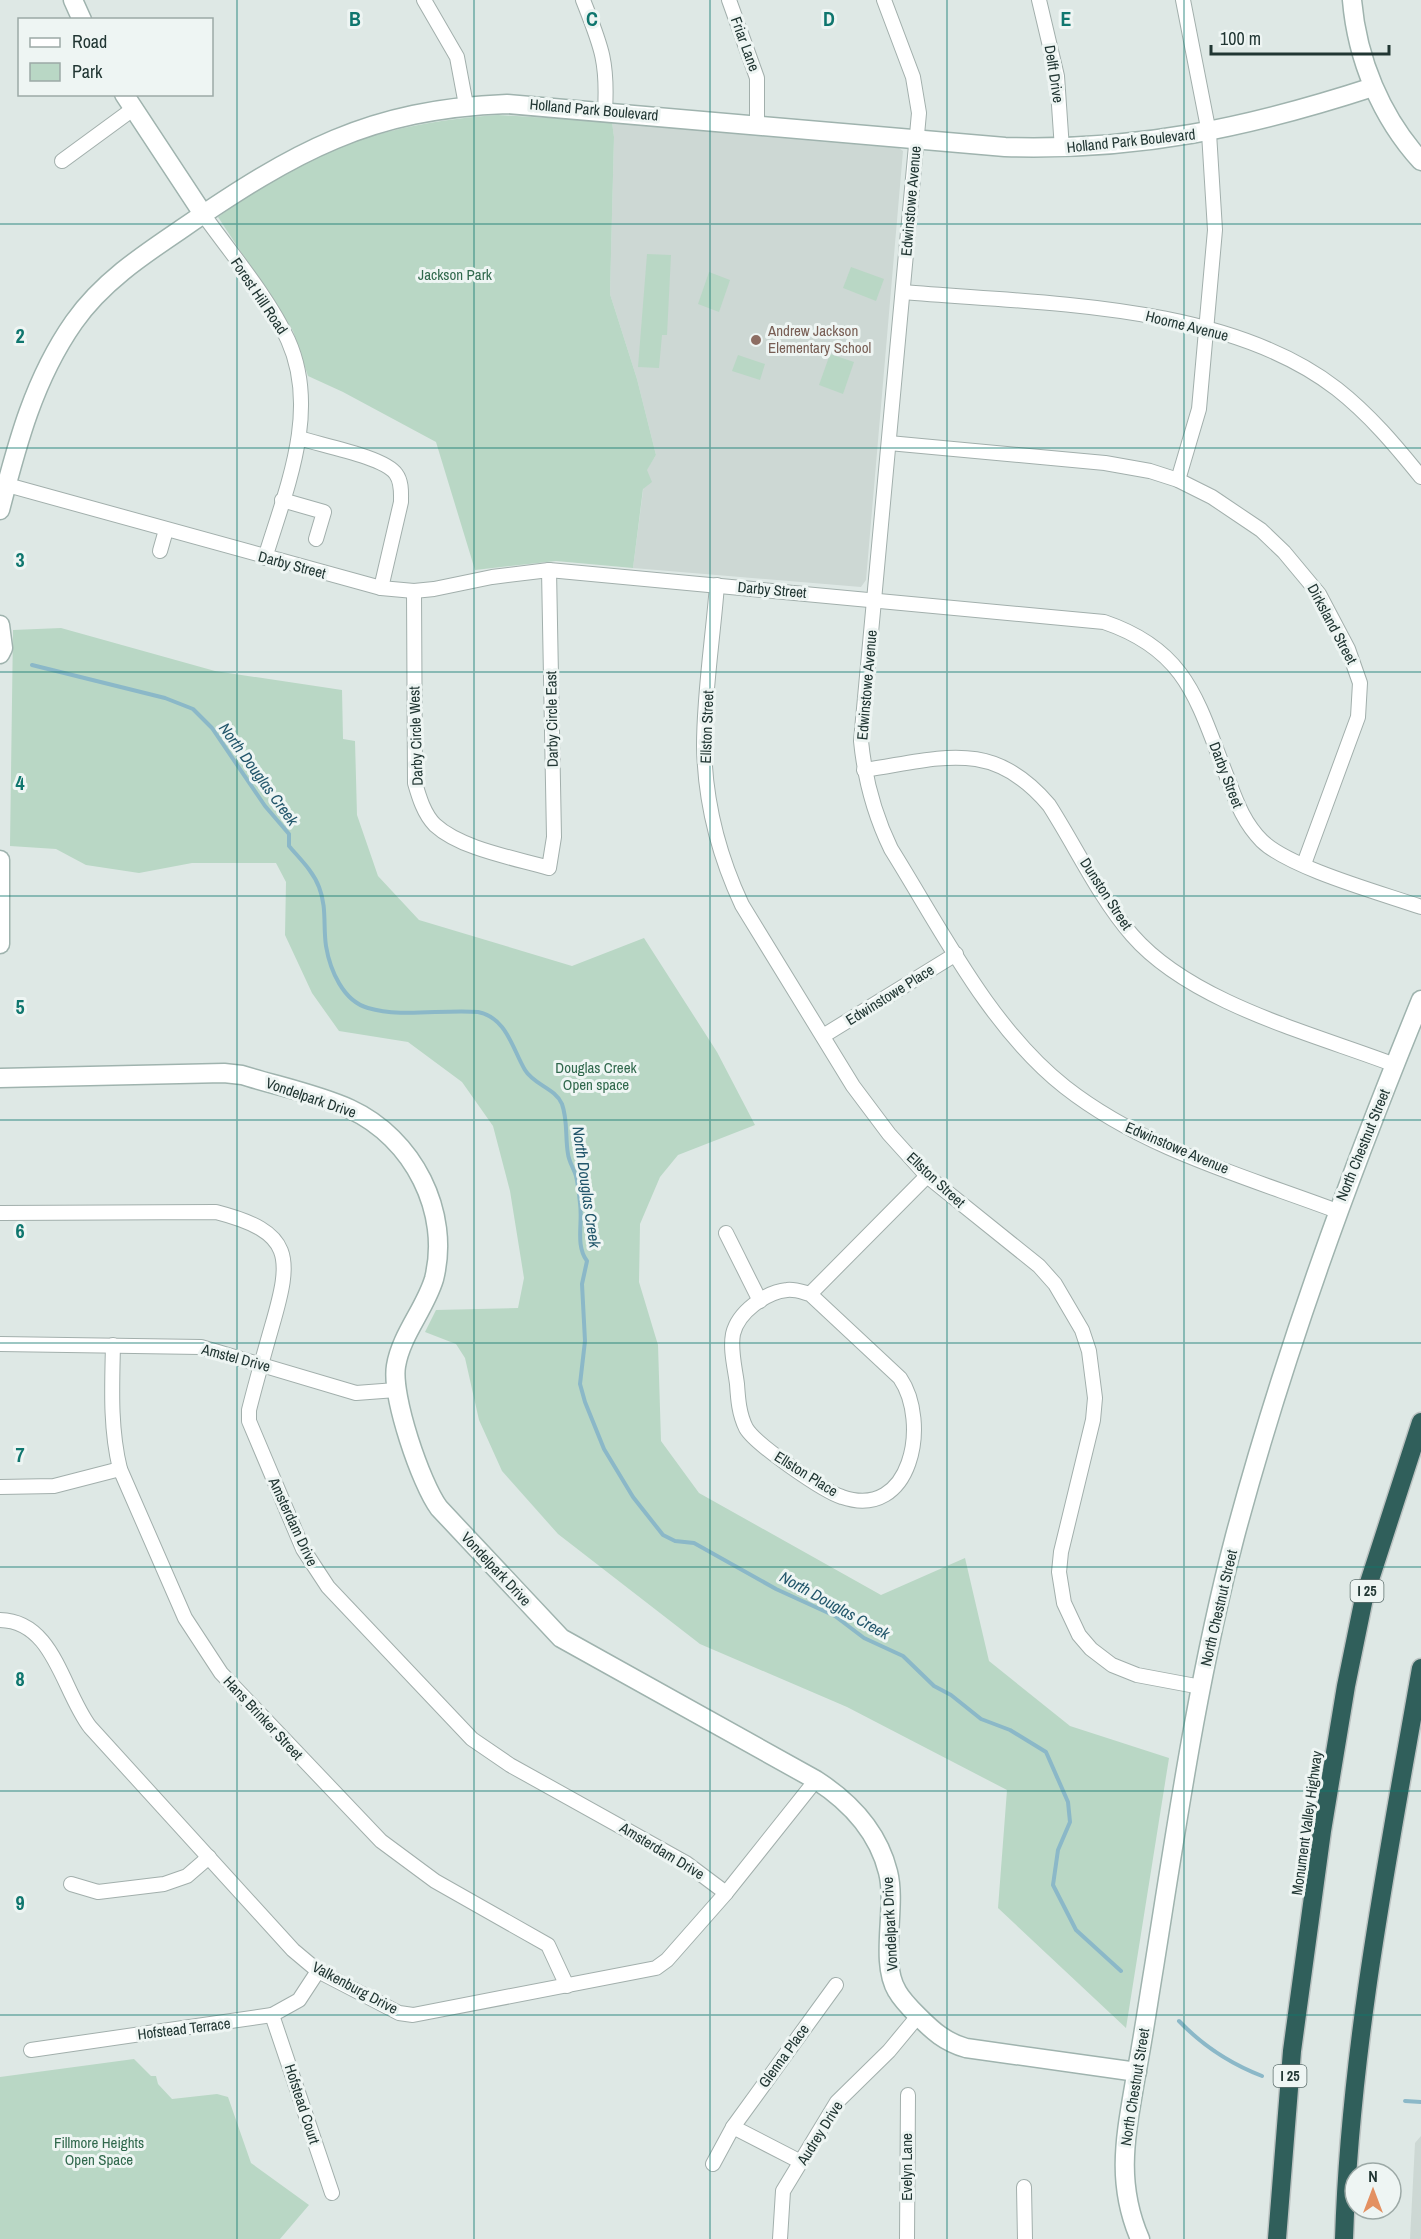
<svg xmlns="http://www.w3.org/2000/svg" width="1421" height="2239" viewBox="0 0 1421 2239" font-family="'Archivo Narrow',sans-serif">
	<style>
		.built { fill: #cdd8d4 }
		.green { fill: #b9d7c5 }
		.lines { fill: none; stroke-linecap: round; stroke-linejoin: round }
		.stream { stroke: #8bb8c8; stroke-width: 4 }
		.street-casing { stroke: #a2afac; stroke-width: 16 }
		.secondary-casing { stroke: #9fb3ae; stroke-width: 21 }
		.highway-casing { stroke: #bcc3c2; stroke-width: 21 }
		.street { stroke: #fff; stroke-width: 14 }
		.secondary { stroke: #fff; stroke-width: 18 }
		.highway { stroke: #305f5b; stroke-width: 18 }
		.grid { fill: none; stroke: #0f766e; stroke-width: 1.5; stroke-opacity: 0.55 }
		.education-dot { fill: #8d6e63; stroke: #eef5f3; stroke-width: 2 }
		.labels { text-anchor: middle; stroke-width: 6; stroke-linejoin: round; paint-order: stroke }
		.shield { fill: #eef5f3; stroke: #5e6f6d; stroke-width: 1.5 }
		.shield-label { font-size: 14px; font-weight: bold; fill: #213633 }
		.street-label { font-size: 15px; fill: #213633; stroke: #eef5f3 }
		.park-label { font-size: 15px; fill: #30684c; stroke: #eef5f3 }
		.education-label { font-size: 15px; fill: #785e54; stroke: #eef5f3; text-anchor: start }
		.water-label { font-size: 16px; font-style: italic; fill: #22566b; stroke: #eef5f3 }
		.grid-label { font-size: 20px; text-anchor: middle; font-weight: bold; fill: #0f766e; stroke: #eef5f3; stroke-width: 6; stroke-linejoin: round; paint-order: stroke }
	</style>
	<rect width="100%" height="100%" fill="#dee8e5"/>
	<g class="built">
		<path d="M 612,122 L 899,148 L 903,151 L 866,580 L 861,587 L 633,568 L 644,483 L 642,477 L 656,455 L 637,379 L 610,294 L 614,137 Z"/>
		<path d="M 1421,2136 L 1421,2239 L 1410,2239 L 1415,2143 Z"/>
	</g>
	<g class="green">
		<path d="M 498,115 L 612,122 L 614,137 L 610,294 L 637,379 L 656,455 L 647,470 L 652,482 L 643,489 L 633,568 L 556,561 L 475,570 L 436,442 L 343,392 L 308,376 L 293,331 L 218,217 C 241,201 263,184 287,171 C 352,135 424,120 498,115 Z"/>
		<path d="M 647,254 L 671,255 L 667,335 L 662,335 L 659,368 L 638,367 Z"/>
		<path d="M 851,267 L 884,279 L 876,301 L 843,288 Z"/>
		<path d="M 709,272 L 730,280 L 719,312 L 698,304 Z"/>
		<path d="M 830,354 L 854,362 L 843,394 L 819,385 Z"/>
		<path d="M 738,355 L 765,364 L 760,380 L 732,371 Z"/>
		<path d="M 61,628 L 215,671 L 342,690 L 343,739 L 355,741 L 357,815 L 378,876 L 419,920 L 572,966 L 644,938 L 717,1052 L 755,1125 L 678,1155 L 660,1177 L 640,1224 L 639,1282 L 658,1345 L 661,1441 L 699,1493 L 881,1595 L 965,1558 L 989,1661 L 1070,1726 L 1169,1758 L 1126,2028 L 998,1908 L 1007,1790 L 847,1707 L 700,1644 L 558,1534 L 502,1471 L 479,1420 L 465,1358 L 456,1344 L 425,1332 L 436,1310 L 518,1308 L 524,1278 L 510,1191 L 493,1126 L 462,1082 L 408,1042 L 339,1031 L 312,993 L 285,935 L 286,882 L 276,863 L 192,863 L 139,873 L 86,865 L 56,849 L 10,846 L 13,630 Z"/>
		<path d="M 134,2059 L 151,2076 L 156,2076 L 158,2084 L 172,2099 L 217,2094 L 228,2097 L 251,2163 L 309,2205 L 280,2239 L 0,2239 L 0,2077 Z"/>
	</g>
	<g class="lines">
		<g class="stream">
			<path d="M 32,665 L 165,698 L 193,709 L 212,728 L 265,806 L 289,834 L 289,846 C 300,859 313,871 319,887 C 327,907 323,926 326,946 C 330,970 343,1001 368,1008 C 401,1018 443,1009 478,1012 C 507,1018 512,1048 525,1070 C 534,1085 555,1088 562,1104 C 568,1121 565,1137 568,1154 C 569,1162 574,1169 576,1176 C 578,1184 579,1194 580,1203 C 583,1223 575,1245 587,1261 L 582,1284 L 585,1341 L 580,1384 L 585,1402 L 604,1449 L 633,1497 L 663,1535 L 675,1541 L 694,1543 L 776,1589 L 835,1616 L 864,1638 L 903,1656 L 934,1686 L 951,1695 L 981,1719 L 1010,1730 L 1046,1752 L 1068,1802 L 1070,1822 L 1058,1850 L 1053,1885 L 1076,1930 L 1121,1971"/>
			<path d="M 1179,2021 C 1202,2045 1231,2064 1262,2076"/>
			<path d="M 1405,2101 L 1421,2102"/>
		</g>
		<defs>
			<g id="street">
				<path d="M 424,0 L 457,57 L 466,105"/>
				<path d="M 583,0 C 601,46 608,61 605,111"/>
				<path d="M 729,0 L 757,78 L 757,124"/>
				<path d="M 884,0 L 913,77 L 919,113 L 861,741 C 865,781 874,814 891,849 C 941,929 990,1028 1065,1087 C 1144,1149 1244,1176 1337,1211"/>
				<path d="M 1039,0 L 1057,76 L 1062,149"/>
				<path d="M 62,161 L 133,109"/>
				<path d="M 203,214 C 230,252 269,298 288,340 C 320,411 286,489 265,558"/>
				<path d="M 903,292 C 1039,304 1225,302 1337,389 C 1370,415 1395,445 1421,477"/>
				<path d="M 299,438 C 320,445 385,457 396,474 C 402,482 401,493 401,502 L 381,588"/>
				<path d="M 889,443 L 1105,463 L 1150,471 L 1178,480 L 1212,497 L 1261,530 L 1284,552 L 1319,594 L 1348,649 L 1360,683 L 1358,717 L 1304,864"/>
				<path d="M 1178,480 L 1199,409 L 1215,230 L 1209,133 L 1183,0"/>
				<path d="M 0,483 L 381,588 L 414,591 L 434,589 L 492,577 L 549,570 L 1104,622 C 1190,651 1198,705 1229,782 C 1237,804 1245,824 1262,841 C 1290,868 1381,893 1421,907"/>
				<path d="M 282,500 L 324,512 L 316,539"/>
				<path d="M 160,551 L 166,530"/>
				<path d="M 717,585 C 713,638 704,693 704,746 C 705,801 719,856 742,905 L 853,1086 L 889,1134 L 927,1176 L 1039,1266 L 1055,1284 L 1082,1330 L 1089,1351 L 1095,1398 L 1093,1420 L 1061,1552 L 1059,1572 L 1064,1603 L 1079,1635 L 1091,1649 L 1112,1665 L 1137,1675 L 1201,1687"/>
				<path d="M 414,591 L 415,783 C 419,797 424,814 435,825 C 461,849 515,858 549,868 L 554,837 L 549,570"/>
				<path d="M 864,770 C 940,759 992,737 1049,805 C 1076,847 1099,897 1132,935 C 1191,1003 1311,1033 1395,1065"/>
				<path d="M 823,1036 L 956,954"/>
				<path d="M 0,1213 L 216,1212 C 294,1232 292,1257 272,1326 C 264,1354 256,1382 249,1410 L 249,1421 L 303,1549 L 328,1587 L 472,1739 L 510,1765 L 686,1863 L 726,1893"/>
				<path d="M 726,1233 L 760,1301"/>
				<path d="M 810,1294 L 900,1378 C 930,1422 912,1521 842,1497 C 823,1491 755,1444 746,1428 C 739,1414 738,1399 737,1384 C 735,1368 730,1350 733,1334 C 738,1312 766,1292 787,1290 C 795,1289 802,1292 810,1294 L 927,1176"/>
				<path d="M 0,1344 L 201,1347 L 356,1393 L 396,1390"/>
				<path d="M 113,1345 C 112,1387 110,1428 120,1469 L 185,1618 L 221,1673 L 381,1841 L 435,1881 L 548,1945 L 567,1986"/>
				<path d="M 0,1487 L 54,1486 L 120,1469"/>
				<path d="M 0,1620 C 54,1621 62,1690 90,1727 L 293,1950 L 318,1971 L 399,2013 L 413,2015 L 656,1968 L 667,1960 L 726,1893 L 816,1780"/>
				<path d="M 71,1884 L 98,1892 L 164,1884 L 187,1876 L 209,1857"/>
				<path d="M 272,2015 L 332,2193"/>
				<path d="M 31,2050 L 272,2015 L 299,2000 L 318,1971"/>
				<path d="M 733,2127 L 801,2162"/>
				<path d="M 713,2164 L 733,2127 L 836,1985"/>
				<path d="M 1024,2187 L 1025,2239"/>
				<path d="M 780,2239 L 783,2191 L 837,2102 L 889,2051 L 918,2016"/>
				<path d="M 907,2239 L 908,2095"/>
			</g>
			<g id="secondary">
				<path d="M 73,0 L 82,20"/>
				<path d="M 1352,0 C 1357,59 1381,117 1421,161"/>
				<path d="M 124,94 L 203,214"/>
				<path d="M 0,510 C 17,444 34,379 74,322 C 102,282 143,255 183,228 C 294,152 369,109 507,104 L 1005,147 C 1138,151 1247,128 1373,87"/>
				<path d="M 0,625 L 3,648 L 0,654"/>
				<path d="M 0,860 L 0,944"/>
				<path d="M 0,1078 L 224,1073 L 242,1075 C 277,1086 317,1094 350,1109 C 413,1138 451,1212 434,1279 C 425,1309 401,1335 396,1366 C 391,1396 421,1484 439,1508 L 561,1638 L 816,1780 C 850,1802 878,1832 888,1872 C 897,1907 879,1961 897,1991 C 902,2000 910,2008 918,2016 C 933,2031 945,2042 966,2048 L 1137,2072"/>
				<path d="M 1140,2239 C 1115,2181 1126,2135 1136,2075 C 1143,2039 1148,2003 1154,1967 C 1177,1823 1198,1677 1235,1536 C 1284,1353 1349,1176 1421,1000"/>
			</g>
			<g id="highway">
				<path d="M 1277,2239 L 1292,2051 L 1322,1831 L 1346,1686 L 1364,1598 L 1421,1422"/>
				<path d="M 1344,2239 C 1350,2047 1388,1857 1421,1668"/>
			</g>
		</defs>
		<use href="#street" class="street-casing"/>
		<use href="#secondary" class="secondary-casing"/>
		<use href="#highway" class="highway-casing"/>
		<use href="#street" class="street"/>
		<use href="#secondary" class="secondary"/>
		<use href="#highway" class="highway"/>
	</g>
	<path class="grid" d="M 237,0 L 237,2239M 474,0 L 474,2239M 710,0 L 710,2239M 947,0 L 947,2239M 1184,0 L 1184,2239M 0,224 L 1421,224M 0,448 L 1421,448M 0,672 L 1421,672M 0,896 L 1421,896M 0,1120 L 1421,1120M 0,1343 L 1421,1343M 0,1567 L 1421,1567M 0,1791 L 1421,1791M 0,2015 L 1421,2015"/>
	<circle class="education-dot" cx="756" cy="340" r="6"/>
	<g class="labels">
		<g class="shield">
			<rect x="1350.5" y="1580" width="33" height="22" rx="4.5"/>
			<rect x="1273.5" y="2065" width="33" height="22" rx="4.5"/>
		</g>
		<g class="shield-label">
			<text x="1367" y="1596">I 25</text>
			<text x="1290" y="2081">I 25</text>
		</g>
		<g class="street-label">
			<text transform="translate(745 44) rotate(70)" y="5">Friar Lane</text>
			<text transform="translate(1054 74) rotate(81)" y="5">Delft Drive</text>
			<text transform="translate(594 110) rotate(5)" y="5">Holland Park Boulevard</text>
			<text transform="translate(1131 141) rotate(-6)" y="5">Holland Park Boulevard</text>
			<text transform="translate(911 201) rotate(-85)" y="5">Edwinstowe Avenue</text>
			<text transform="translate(259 296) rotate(56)" y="5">Forest Hill Road</text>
			<text transform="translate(1187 326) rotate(14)" y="5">Hoorne Avenue</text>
			<text transform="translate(292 565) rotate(15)" y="5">Darby Street</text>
			<text transform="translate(772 590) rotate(5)" y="5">Darby Street</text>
			<text transform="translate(1332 624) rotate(62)" y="5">Dirksland Street</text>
			<text transform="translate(867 685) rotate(-85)" y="5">Edwinstowe Avenue</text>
			<text transform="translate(552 719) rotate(-91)" y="5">Darby Circle East</text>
			<text transform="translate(707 727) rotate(-88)" y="5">Ellston Street</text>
			<text transform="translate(416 736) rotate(-92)" y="5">Darby Circle West</text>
			<text transform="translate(1226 775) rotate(69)" y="5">Darby Street</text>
			<text transform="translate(1106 894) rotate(57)" y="5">Dunston Street</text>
			<text transform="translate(890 995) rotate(-32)" y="5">Edwinstowe Place</text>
			<text transform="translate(311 1098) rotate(19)" y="5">Vondelpark Drive</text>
			<text transform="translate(1363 1145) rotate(-68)" y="5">North Chestnut Street</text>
			<text transform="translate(1177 1148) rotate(23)" y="5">Edwinstowe Avenue</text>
			<text transform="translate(936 1180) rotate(43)" y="5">Ellston Street</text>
			<text transform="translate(236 1358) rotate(15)" y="5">Amstel Drive</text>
			<text transform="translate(806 1474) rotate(32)" y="5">Ellston Place</text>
			<text transform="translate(293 1522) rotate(65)" y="5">Amsterdam Drive</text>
			<text transform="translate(496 1569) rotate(47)" y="5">Vondelpark Drive</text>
			<text transform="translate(1219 1608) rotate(-77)" y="5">North Chestnut Street</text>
			<text transform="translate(263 1718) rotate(47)" y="5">Hans Brinker Street</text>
			<text transform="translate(1307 1823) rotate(-82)" y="5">Monument Valley Highway</text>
			<text transform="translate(662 1851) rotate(31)" y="5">Amsterdam Drive</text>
			<text transform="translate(890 1924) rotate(-93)" y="5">Vondelpark Drive</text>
			<text transform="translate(355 1988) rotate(28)" y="5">Valkenburg Drive</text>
			<text transform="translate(184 2029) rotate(-7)" y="5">Hofstead Terrace</text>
			<text transform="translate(784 2056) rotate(-54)" y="5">Glenna Place</text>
			<text transform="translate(1135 2087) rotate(-81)" y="5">North Chestnut Street</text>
			<text transform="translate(302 2104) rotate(72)" y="5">Hofstead Court</text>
			<text transform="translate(820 2133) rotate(-58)" y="5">Audrey Drive</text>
			<text transform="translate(907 2167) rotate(-90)" y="5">Evelyn Lane</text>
		</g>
		<g class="park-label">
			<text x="455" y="280">Jackson Park</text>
			<text x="596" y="1073">Douglas Creek<tspan x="596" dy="17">Open space</tspan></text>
			<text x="99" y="2148">Fillmore Heights<tspan x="99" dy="17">Open Space</tspan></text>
		</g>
		<g class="education-label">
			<text x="768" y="336">Andrew Jackson<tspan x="768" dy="17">Elementary School</tspan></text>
		</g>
		<g class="water-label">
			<text transform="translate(259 774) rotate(54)" y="6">North Douglas Creek</text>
			<text transform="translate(587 1187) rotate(82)" y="6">North Douglas Creek</text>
			<text transform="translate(835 1605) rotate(29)" y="6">North Douglas Creek</text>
		</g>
	</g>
	<g class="grid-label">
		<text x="355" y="26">B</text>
		<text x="592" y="26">C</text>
		<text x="829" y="26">D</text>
		<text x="1066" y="26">E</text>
		<text x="20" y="343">2</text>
		<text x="20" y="567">3</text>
		<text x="20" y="790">4</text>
		<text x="20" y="1014">5</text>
		<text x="20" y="1238">6</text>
		<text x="20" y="1462">7</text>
		<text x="20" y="1686">8</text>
		<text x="20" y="1910">9</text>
	</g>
	<rect x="18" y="18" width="195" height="78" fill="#eef5f3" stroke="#9ca9a6" stroke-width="1.5"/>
	<rect x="30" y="38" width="30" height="9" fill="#ffffff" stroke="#9ca9a6" stroke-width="1.5"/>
	<text x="72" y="48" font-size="18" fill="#213633">Road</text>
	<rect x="30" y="63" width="30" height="18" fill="#b9d7c5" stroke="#9ca9a6" stroke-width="1.5"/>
	<text x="72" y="78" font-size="18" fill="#213633">Park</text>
	<g transform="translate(1373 2191)"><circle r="28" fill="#eef5f3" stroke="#9ca9a6" stroke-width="1.5"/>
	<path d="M0-4.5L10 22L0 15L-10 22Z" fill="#e39061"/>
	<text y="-9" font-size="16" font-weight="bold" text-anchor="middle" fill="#213633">N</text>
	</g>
	<path d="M1211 45v9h178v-9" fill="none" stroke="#213633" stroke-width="3"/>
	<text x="1220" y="45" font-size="18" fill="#213633" stroke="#eef5f3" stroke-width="4.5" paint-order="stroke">100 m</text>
</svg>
